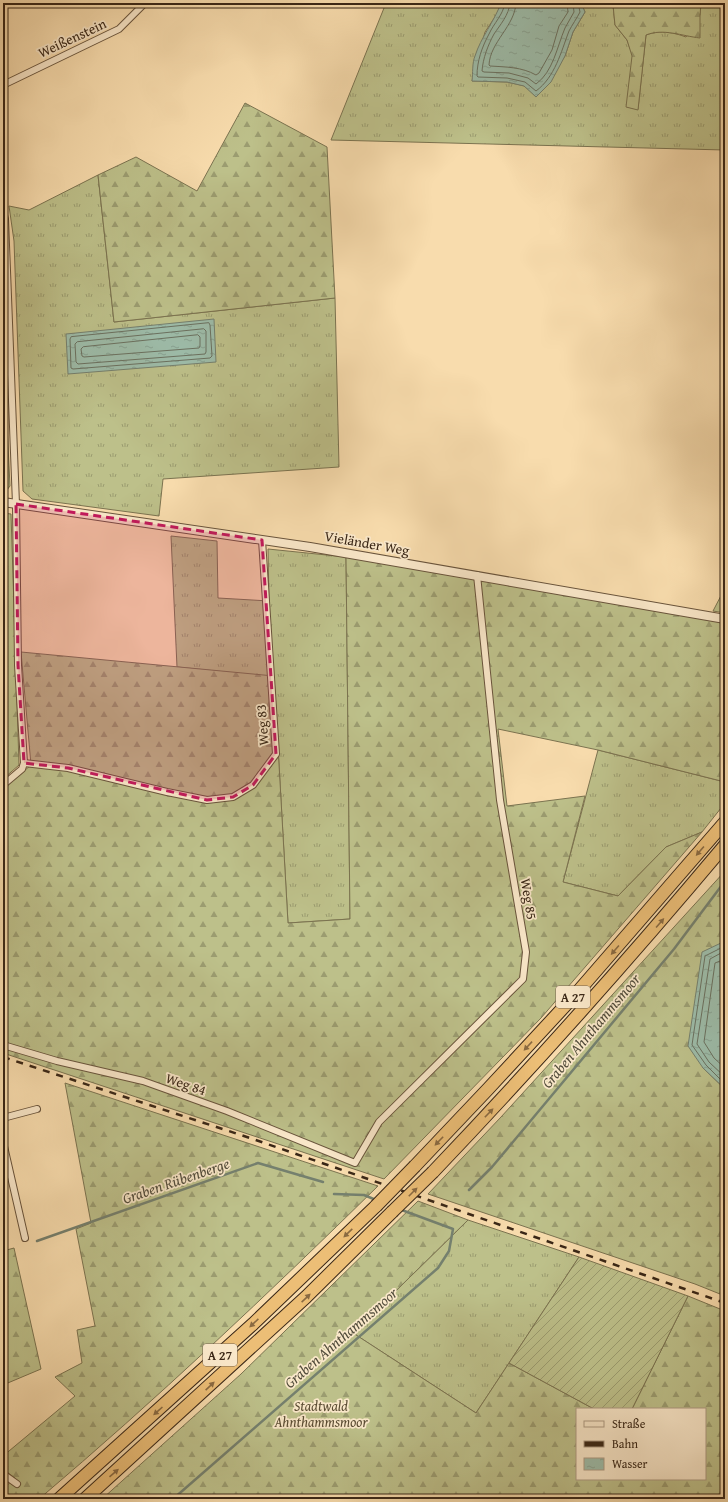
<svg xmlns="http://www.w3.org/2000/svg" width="728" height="1502" viewBox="0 0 728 1502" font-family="'Gentium Book Plus',serif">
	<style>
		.grass { fill: url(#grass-tufts); stroke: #7b7350 }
		.forest { fill: url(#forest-firs); stroke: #7b7350 }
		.garden { fill: url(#garden-furrows); stroke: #7b7350 }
		.water { fill: url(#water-ripples); stroke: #75806e }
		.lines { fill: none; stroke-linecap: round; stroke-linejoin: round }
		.shore { stroke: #6b7160; stroke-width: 1 }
		.stream { stroke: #75806e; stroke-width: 2.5 }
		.minor-casing { stroke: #69543c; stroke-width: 8 }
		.tertiary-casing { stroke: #69543c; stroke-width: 10 }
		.motorway-casing { stroke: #392616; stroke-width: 14 }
		.minor { stroke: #fae8ca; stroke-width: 6 }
		.tertiary { stroke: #fae8ca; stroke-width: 8 }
		.motorway { stroke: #ecbe76; stroke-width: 12 }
		.rail { stroke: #392616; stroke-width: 2.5; stroke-dasharray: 7 7; stroke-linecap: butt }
		.motorway-bridge-casing { stroke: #392616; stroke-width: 14; stroke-linecap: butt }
		.motorway-bridge { stroke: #ecbe76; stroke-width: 12 }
		.oneway { fill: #8a6a41 }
		.marked { fill: #c2185b; fill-opacity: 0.2; stroke: #c2185b; stroke-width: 3; stroke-dasharray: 8 5; stroke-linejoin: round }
		.labels { text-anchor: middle; stroke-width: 3.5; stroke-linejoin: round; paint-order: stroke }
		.shield { fill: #fae8ca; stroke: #73604c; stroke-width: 1 }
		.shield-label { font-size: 13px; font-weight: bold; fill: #392616 }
		.street-label { font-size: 14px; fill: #392616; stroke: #fae8ca }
		.park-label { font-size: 14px; font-style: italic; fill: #5a4c33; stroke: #fae8ca }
		.water-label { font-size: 15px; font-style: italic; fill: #524c3b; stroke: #fae8ca }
	</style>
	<defs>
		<pattern id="grass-tufts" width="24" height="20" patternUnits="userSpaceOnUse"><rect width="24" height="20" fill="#bdc08a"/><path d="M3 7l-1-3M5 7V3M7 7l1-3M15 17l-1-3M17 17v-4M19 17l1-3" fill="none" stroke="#9b9c70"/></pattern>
		<pattern id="forest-firs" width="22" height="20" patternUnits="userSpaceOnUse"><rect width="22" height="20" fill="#bdc08a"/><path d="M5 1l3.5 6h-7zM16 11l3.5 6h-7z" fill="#9b9c70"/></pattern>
		<pattern id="garden-furrows" width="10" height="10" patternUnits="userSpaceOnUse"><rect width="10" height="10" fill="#bdc08a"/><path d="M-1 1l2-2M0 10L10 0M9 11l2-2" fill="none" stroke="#9b9c70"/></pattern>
		<pattern id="water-ripples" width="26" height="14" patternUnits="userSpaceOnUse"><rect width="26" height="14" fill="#9dbca9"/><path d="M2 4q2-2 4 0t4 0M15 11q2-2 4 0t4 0" fill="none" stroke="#88a191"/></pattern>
	</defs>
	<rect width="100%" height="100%" fill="#f8dcad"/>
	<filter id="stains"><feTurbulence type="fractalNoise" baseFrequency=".005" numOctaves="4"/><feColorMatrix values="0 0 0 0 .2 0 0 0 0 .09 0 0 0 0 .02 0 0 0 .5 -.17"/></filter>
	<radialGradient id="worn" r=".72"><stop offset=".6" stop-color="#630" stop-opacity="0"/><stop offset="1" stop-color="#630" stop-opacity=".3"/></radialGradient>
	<g class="grass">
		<path d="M 386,3 L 501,3 L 497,14 L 485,32 L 472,81 L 507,82 L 525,86 L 536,97 L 565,56 L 573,32 L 585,12 L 581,3 L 614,3 L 613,5 L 615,25 L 627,40 L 633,56 L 627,107 L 638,109 L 646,35 C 659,30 673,32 686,37 L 700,15 L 701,3 L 725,3 L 725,150 L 331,140 Z"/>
		<path d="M 98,175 L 114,322 L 335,298 L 339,467 L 163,479 L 159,516 L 32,499 L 23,491 L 14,241 L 9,206 L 29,210 Z"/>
		<path d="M 171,536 L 217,541 L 218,598 L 269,601 L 268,549 L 346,557 L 350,919 L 288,923 L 274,677 L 177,667 Z"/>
		<path d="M 725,588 L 725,613 L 713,611 Z"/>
		<path d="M 598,750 L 725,782 L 725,803 L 702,832 L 666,847 L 618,896 L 563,882 Z"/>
		<path d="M 468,1220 L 579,1257 L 476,1413 L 353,1333 Z"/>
	</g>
	<g class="forest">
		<path d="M 614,3 L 701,3 L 700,15 L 700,38 C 682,36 663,28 646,35 L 638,110 L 626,107 L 632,56 L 627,40 L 615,25 L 613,5 Z"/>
		<path d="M 245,103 L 327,147 L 335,298 L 114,322 L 98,175 L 136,157 L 197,191 Z"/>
		<path d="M 3,345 L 10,486 L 3,495 Z"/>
		<path d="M 3,513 L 11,514 L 19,765 L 3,779 Z"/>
		<path d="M 346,557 L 725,623 L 725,715 L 723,734 L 725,735 L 725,782 L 598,750 L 498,729 L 507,806 L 585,796 L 563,882 L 618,896 L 666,847 L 702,832 L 541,1018 L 384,1179 L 3,1053 L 3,789 L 31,765 L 21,652 L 274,676 L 288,923 L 350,919 Z"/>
		<path d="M 725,871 L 725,944 L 720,943 L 703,1068 L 725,1089 L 725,1296 L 695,1284 L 428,1194 L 501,1117 Z"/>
		<path d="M 65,1083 L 378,1186 C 268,1294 156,1400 39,1499 L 3,1499 L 3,1489 L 15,1478 L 3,1469 L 3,1456 L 75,1396 L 55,1377 L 82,1363 L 77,1330 L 95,1326 L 76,1229 L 91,1223 Z"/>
		<path d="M 418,1201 L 468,1220 L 353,1333 L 476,1413 L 509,1363 L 594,1409 L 577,1409 L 577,1479 L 705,1479 L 705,1409 L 632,1409 L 688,1296 L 725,1311 L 725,1499 L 102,1499 L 241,1374 Z"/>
		<path d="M 14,1248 L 41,1369 L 3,1385 L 3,1251 Z"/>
	</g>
	<path class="garden" d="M 579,1257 L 688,1296 L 632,1409 L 594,1409 L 509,1363 Z"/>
	<g class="water">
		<path d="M 501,3 L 581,3 L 585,12 L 573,32 L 565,56 L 551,82 L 536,97 L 524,86 L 507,82 L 472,81 C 473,73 472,63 475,56 C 481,37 494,22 501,3 Z"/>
		<path d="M 214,319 L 216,362 L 68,374 L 66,334 Z"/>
		<path d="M 721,943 L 725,944 L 725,1089 L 703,1068 L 688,1046 L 702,952 Z"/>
	</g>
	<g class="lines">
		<g class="shore">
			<path d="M 505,3 C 503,15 494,23 489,34 C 482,47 477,61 477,76 L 478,77 L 507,78 L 525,82 L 536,91 C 555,77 561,52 569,31 C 572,25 577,18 580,12 L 578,3"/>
			<path d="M 510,3 C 509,15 500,25 494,34 C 488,45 483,58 482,71 L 484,72 L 509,73 L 528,78 L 536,84 C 553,72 557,47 565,28 C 568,23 571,17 574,12 L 573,3"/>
			<path d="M 516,3 C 515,26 490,42 489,65 L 490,66 C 506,67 522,67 536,75 L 539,73 L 552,50 L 559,26 L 568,12 L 567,3"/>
			<path d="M 209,323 L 210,325 L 212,356 L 210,358 L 73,369 L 71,368 L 70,339 L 71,337 Z"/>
			<path d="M 204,329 L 206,331 L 206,352 L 205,354 L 78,364 L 76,362 L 75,344 L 77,342 Z"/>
			<path d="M 198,335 L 200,337 L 200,346 L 199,348 L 84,357 L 82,356 L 81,349 L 83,347 Z"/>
			<path d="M 725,948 L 721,948 L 705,956 L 692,1045 L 706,1065 L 725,1084"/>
			<path d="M 725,953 L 721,953 L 710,959 L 697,1044 L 709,1062 L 725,1077"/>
			<path d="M 725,959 L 715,963 L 704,1042 L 714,1058 L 725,1068"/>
		</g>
		<g class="stream">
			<path d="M 469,1190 L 492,1167 L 674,949 L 725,881"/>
			<path d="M 334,1194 L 364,1195 L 376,1200"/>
			<path d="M 37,1241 L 258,1163 L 323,1182"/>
			<path d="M 173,1499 L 438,1268 L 449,1251 L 453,1229 L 399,1209"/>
		</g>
		<defs>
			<g id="minor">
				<path d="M 3,85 L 119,29 L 145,3"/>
				<path d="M 3,211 L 5,219 L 16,504 L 18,665 L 24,763 L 22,769 L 3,785"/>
				<path d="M 24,763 L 68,768 L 167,792 L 207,800 L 233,797 L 253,785 L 276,754 L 262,540"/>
				<path d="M 3,1045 L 57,1061 L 143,1081 L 227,1111 L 355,1163 L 379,1122 L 523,979 L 526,952 L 500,800 L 477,575"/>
				<path d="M 3,1118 L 37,1109"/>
				<path d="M 3,1142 L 25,1238"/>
				<path d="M 3,1474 L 17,1484"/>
			</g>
			<path id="tertiary" d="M 3,502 L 310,547 L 725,619"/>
			<g id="motorway">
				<path d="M 415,1166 L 488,1089 L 575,995 L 725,822"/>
				<path d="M 433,1172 C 534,1066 631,957 725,845"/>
				<path d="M 59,1499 L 253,1324 L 376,1206"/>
				<path d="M 85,1499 L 306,1297 L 392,1212"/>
			</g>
		</defs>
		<use href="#minor" class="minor-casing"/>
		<use href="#tertiary" class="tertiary-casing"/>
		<use href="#motorway" class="motorway-casing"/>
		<use href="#minor" class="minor"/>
		<use href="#tertiary" class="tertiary"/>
		<use href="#motorway" class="motorway"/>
		<path class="rail" d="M 3,1057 L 250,1138 L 725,1303"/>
		<defs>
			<g id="motorway-bridge">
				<path d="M 376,1206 L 415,1166"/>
				<path d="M 392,1212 L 433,1172"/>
			</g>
		</defs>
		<use href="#motorway-bridge" class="motorway-bridge-casing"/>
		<use href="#motorway-bridge" class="motorway-bridge"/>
	</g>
	<defs><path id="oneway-solid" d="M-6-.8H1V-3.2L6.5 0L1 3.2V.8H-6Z"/></defs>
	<g class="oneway">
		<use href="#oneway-solid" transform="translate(700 851) rotate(131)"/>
		<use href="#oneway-solid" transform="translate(660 923) rotate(-49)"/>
		<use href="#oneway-solid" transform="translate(615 950) rotate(131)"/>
		<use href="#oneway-solid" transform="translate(528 1046) rotate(133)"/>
		<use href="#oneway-solid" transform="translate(489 1113) rotate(-46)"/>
		<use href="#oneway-solid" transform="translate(439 1141) rotate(134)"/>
		<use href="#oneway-solid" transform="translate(413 1192) rotate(-45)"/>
		<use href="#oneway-solid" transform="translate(348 1233) rotate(136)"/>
		<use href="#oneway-solid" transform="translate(306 1298) rotate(-43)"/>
		<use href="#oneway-solid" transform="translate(254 1323) rotate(137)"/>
		<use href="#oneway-solid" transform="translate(210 1386) rotate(-43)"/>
		<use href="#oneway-solid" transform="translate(158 1411) rotate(138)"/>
		<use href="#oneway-solid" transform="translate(114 1473) rotate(-41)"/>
	</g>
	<path class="marked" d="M 16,504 L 262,540 L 276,754 L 253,785 L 233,797 L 207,800 L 68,768 L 24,763 L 18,665 Z"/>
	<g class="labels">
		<g class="shield">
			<rect x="556" y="986" width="34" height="22" rx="3"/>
			<rect x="203" y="1344" width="34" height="22" rx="3"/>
		</g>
		<g class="shield-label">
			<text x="573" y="1002">A 27</text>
			<text x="220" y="1360">A 27</text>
		</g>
		<g class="street-label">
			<text transform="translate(72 38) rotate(-25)" y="5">Weißenstein</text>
			<text transform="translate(367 543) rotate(10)" y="5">Vieländer Weg</text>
			<text transform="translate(262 725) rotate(-94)" y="5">Weg 83</text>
			<text transform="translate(529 899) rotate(81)" y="5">Weg 85</text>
			<text transform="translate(186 1084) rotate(19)" y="5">Weg 84</text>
		</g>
		<g class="park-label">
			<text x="321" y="1411">Stadtwald<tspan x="321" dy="16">Ahnthammsmoor</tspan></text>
		</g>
		<g class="water-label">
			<text transform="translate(591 1031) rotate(-50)" y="5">Graben Ahnthammsmoor</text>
			<text transform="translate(176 1181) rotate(-19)" y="5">Graben Rübenberge</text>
			<text transform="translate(341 1338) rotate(-41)" y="5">Graben Ahnthammsmoor</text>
		</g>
	</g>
	<rect width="728" height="1502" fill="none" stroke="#f8dcad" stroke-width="16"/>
	<rect x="4" y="4" width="720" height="1494" fill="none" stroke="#392616" stroke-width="2"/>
	<rect x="8" y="8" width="712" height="1486" fill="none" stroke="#392616"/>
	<rect x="576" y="1408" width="130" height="72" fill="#fae8ca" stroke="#ad9a82"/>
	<rect x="584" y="1421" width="20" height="6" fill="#fae8ca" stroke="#ad9a82"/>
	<text x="612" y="1428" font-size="12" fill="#392616">Straße</text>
	<rect x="584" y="1441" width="20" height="6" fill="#392616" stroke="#ad9a82"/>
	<text x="612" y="1448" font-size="12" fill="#392616">Bahn</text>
	<rect x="584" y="1458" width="20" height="12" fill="url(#water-ripples)" stroke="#ad9a82"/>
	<text x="612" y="1468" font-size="12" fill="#392616">Wasser</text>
	<rect width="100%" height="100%" filter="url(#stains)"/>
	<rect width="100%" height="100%" fill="url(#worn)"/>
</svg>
